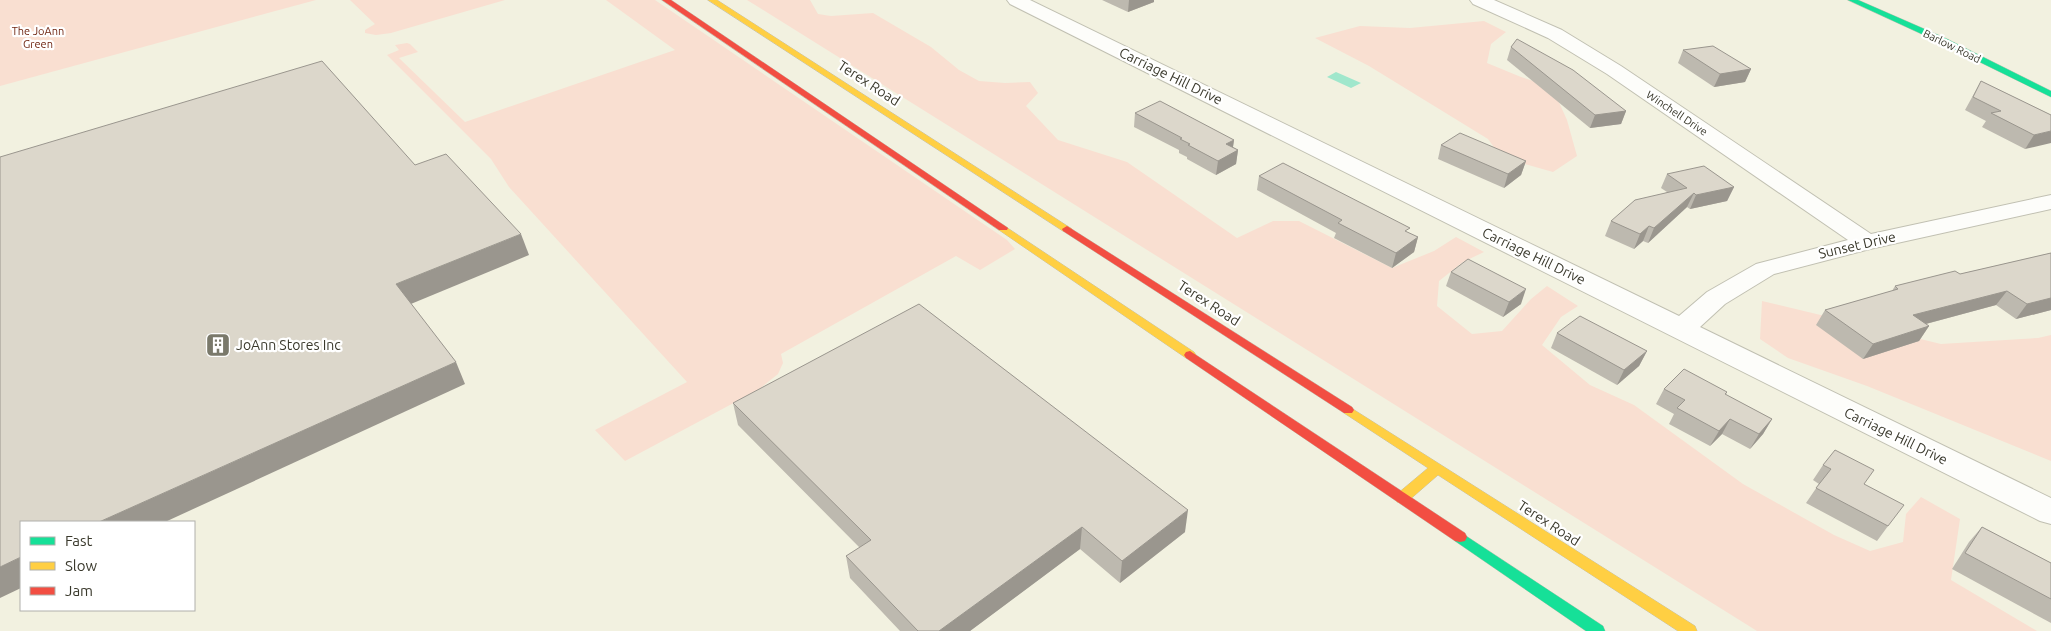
<svg xmlns="http://www.w3.org/2000/svg" width="2051" height="631" viewBox="0 0 2051 631" font-family="Ubuntu,sans-serif">
	<style>
		.green { fill: #f9dfd1 }
		.water { fill: #a0e7cc }
		.lines { fill: none; stroke-linecap: round; stroke-linejoin: round }
		.street-casing { stroke: #c1c0b2; stroke-width: 2 }
		.fast-casing { stroke: #c1c0b2; stroke-width: 1 }
		.slow-casing { stroke: #c1c0b2; stroke-width: 1 }
		.jam-casing { stroke: #c1c0b2; stroke-width: 1 }
		.street { fill: #fdfdfa; fill-rule: evenodd }
		.fast { fill: #16e098; fill-rule: evenodd }
		.slow { fill: #ffcf43; fill-rule: evenodd }
		.jam { fill: #f24e42; fill-rule: evenodd }
		.wall { fill: #bdb9af }
		.shaded-wall { fill: #9a968e }
		.building { fill: #dcd7cb; stroke: #9a968e }
		.labels { text-anchor: middle; stroke-width: 4.5; stroke-linejoin: round; paint-order: stroke }
		.far-park-label { font-size: 11px; fill: #702612; stroke: #fff }
		.far-street-label { font-size: 11px; fill: #3a392c; stroke: #fff }
		.street-label { font-size: 14px; fill: #3a392c; stroke: #fff }
		.poi-label { font-size: 14px; fill: #3a392c; stroke: #fff; text-anchor: start }
	</style>
	<rect width="100%" height="100%" fill="#f2f1e0"/>
	<g class="green">
		<path d="M 0,0 L 316,0 L 0,86 Z"/>
		<path d="M 350,0 L 505,0 L 391,33 L 376,35 L 365,33 L 365,30 L 375,24 Z"/>
		<path d="M 606,0 L 655,0 L 1007,240 L 1015,249 L 980,270 L 956,256 L 781,354 L 783,363 L 778,374 L 758,390 L 625,461 L 595,430 L 687,382 L 509,187 L 491,159 L 387,55 L 399,50 L 395,45 L 407,43 L 410,44 L 418,52 L 399,58 L 465,122 L 675,50 Z"/>
		<path d="M 747,0 L 810,0 L 818,14 L 831,16 L 873,13 L 931,47 L 959,70 L 979,81 L 1005,83 L 1030,82 L 1038,93 L 1026,106 L 1058,140 L 1127,162 L 1237,238 L 1273,221 L 1299,221 L 1392,268 L 1434,251 L 1456,237 L 1484,252 L 1463,262 L 1439,281 L 1437,306 L 1472,334 L 1502,331 L 1531,299 L 1547,286 L 1578,306 L 1561,317 L 1542,345 L 1590,385 L 1634,405 L 1743,484 L 1834,535 L 1870,551 L 1903,542 L 1906,514 L 1921,497 L 1960,519 L 1951,580 L 2037,631 L 1757,631 Z"/>
		<path d="M 1484,21 L 1506,32 L 1491,44 L 1487,63 L 1521,77 L 1552,87 L 1567,120 L 1577,156 L 1553,172 L 1501,157 L 1488,139 L 1369,66 L 1315,38 L 1360,26 L 1410,28 Z"/>
		<path d="M 1762,301 L 1941,344 L 2038,338 L 2051,335 L 2051,461 L 1867,386 L 1788,358 L 1760,339 Z"/>
	</g>
	<path class="water" d="M 1336,72 L 1361,83 L 1351,88 L 1327,77 Z"/>
	<g class="lines">
		<defs>
			<path id="street" d="M 1007,0 L 1030,0 L 1679,316 L 1707,292 L 1756,264 L 1848,240 L 1607,74 L 1548,38 L 1473,4 L 1470,0 L 1494,0 L 1562,30 L 1621,66 L 1871,234 L 2051,195 L 2051,209 L 1870,249 L 1774,274 L 1725,304 L 1700,327 L 2051,498 L 2051,524 L 2040,521 L 1010,4 Z"/>
			<g id="fast">
				<path d="M 1848,0 L 1858,0 L 1945,38 L 2051,91 L 2051,97 L 1939,42 Z"/>
				<path d="M 1460,532 L 1603,626 L 1605,631 L 1586,631 L 1455,541 L 1453,537 L 1455,533 Z"/>
			</g>
			<g id="slow">
				<path d="M 708,0 L 717,0 L 1072,229 L 1067,232 L 1063,231 Z"/>
				<path d="M 1003,225 L 1194,352 L 1196,355 L 1194,358 L 1186,358 L 999,230 L 998,228 Z"/>
				<path d="M 1348,406 L 1695,626 L 1697,631 L 1678,631 L 1438,475 L 1407,502 L 1402,503 L 1397,502 L 1395,498 L 1397,494 L 1428,468 L 1344,413 L 1342,410 L 1344,407 Z"/>
			</g>
			<g id="jam">
				<path d="M 662,0 L 671,0 L 1008,228 L 1007,230 L 999,230 Z"/>
				<path d="M 1067,226 L 1352,407 L 1354,410 L 1352,413 L 1344,413 L 1063,231 L 1062,229 Z"/>
				<path d="M 1190,351 L 1465,533 L 1467,537 L 1465,541 L 1460,542 L 1455,541 L 1186,358 L 1184,355 L 1186,352 Z"/>
			</g>
		</defs>
		<use href="#street" class="street-casing"/>
		<use href="#fast" class="fast-casing"/>
		<use href="#slow" class="slow-casing"/>
		<use href="#jam" class="jam-casing"/>
		<use href="#street" class="street"/>
		<use href="#fast" class="fast"/>
		<use href="#slow" class="slow"/>
		<use href="#jam" class="jam"/>
	</g>
	<g class="wall">
		<path d="M 1102,0 L 1154,0 L 1154,2 L 1128,12 Z"/>
		<path d="M 1511,47 L 1626,111 L 1621,124 L 1590,128 L 1507,60 Z"/>
		<path d="M 1683,50 L 1751,69 L 1745,82 L 1714,87 L 1678,63 Z"/>
		<path d="M 1981,81 L 2051,115 L 2025,149 L 1982,127 L 1986,121 L 1965,110 Z"/>
		<path d="M 1135,113 L 1234,140 L 1233,147 L 1238,150 L 1236,164 L 1216,175 L 1187,159 L 1187,157 L 1179,153 L 1179,150 L 1134,127 Z"/>
		<path d="M 1441,145 L 1526,161 L 1521,175 L 1504,188 L 1438,159 Z"/>
		<path d="M 1667,174 L 1734,187 L 1727,201 L 1690,209 L 1687,207 L 1648,243 L 1643,241 L 1634,249 L 1605,236 L 1611,221 L 1667,192 L 1661,188 Z"/>
		<path d="M 1259,176 L 1408,233 L 1418,237 L 1414,252 L 1392,268 L 1334,238 L 1336,233 L 1257,190 Z"/>
		<path d="M 2051,253 L 2051,310 L 2016,319 L 1996,305 L 1926,324 L 1929,326 L 1919,341 L 1863,359 L 1816,325 L 1825,310 L 1892,291 L 1895,286 L 1960,274 Z"/>
		<path d="M 1451,272 L 1521,304 L 1503,317 L 1446,286 Z"/>
		<path d="M 1557,333 L 1647,351 L 1639,366 L 1617,385 L 1551,348 Z"/>
		<path d="M 1664,389 L 1727,392 L 1726,395 L 1772,419 L 1763,434 L 1750,449 L 1722,434 L 1710,446 L 1669,424 L 1674,414 L 1656,404 Z"/>
		<path d="M 733,403 L 1185,532 L 1120,583 L 1080,549 L 970,631 L 900,631 L 850,578 L 846,556 L 860,548 L 738,425 Z"/>
		<path d="M 1823,465 L 1864,484 L 1888,526 L 1877,541 L 1806,503 L 1819,484 L 1813,480 Z"/>
		<path d="M 1982,527 L 2051,563 L 2051,623 L 1952,569 L 1969,542 Z"/>
	</g>
	<g class="shaded-wall">
		<path d="M 1129,0 L 1154,0 L 1154,2 L 1128,12 Z"/>
		<path d="M 1751,69 L 1745,82 L 1714,87 L 1720,74 Z"/>
		<path d="M 1626,111 L 1621,124 L 1590,128 L 1595,115 Z"/>
		<path d="M 2051,131 L 2051,143 L 2025,149 L 2034,135 Z"/>
		<path d="M 1234,140 L 1232,153 L 1238,150 L 1236,164 L 1216,175 L 1218,161 L 1226,144 Z"/>
		<path d="M 1526,161 L 1521,175 L 1504,188 L 1508,174 Z"/>
		<path d="M 1734,187 L 1727,201 L 1690,209 L 1696,195 Z"/>
		<path d="M 1694,193 L 1687,207 L 1648,243 L 1654,228 Z"/>
		<path d="M 1649,226 L 1643,241 L 1634,249 L 1640,234 Z"/>
		<path d="M 521,234 L 529,255 L 406,306 L 396,284 Z"/>
		<path d="M 1418,237 L 1414,252 L 1392,268 L 1396,253 Z"/>
		<path d="M 1526,289 L 1521,304 L 1503,317 L 1509,302 Z"/>
		<path d="M 2007,291 L 1996,305 L 1903,330 L 1913,315 Z"/>
		<path d="M 2051,298 L 2051,310 L 2016,319 L 2027,304 Z"/>
		<path d="M 1929,326 L 1919,341 L 1863,359 L 1873,344 Z"/>
		<path d="M 1647,351 L 1639,366 L 1617,385 L 1624,370 Z"/>
		<path d="M 456,362 L 465,384 L 165,522 L 99,522 Z"/>
		<path d="M 1730,419 L 1722,434 L 1710,446 L 1719,431 Z"/>
		<path d="M 1772,419 L 1763,434 L 1750,449 L 1759,434 Z"/>
		<path d="M 1188,510 L 1185,532 L 1120,583 L 1122,561 Z"/>
		<path d="M 1082,527 L 1080,549 L 970,631 L 939,631 Z"/>
		<path d="M 21,557 L 21,588 L 0,598 L 0,567 Z"/>
	</g>
	<g class="building">
		<path d="M 1517,39 L 1573,70 L 1626,111 L 1595,115 L 1511,47 Z"/>
		<path d="M 1713,46 L 1751,69 L 1720,74 L 1683,50 Z"/>
		<path d="M 322,61 L 415,165 L 446,154 L 521,234 L 396,284 L 456,362 L 99,522 L 21,522 L 21,557 L 0,567 L 0,157 Z"/>
		<path d="M 1981,81 L 2051,115 L 2051,131 L 2034,135 L 1991,113 L 2001,111 L 1973,97 Z"/>
		<path d="M 1160,101 L 1234,140 L 1226,144 L 1238,150 L 1218,161 L 1188,145 L 1190,144 L 1180,139 L 1182,138 L 1135,113 Z"/>
		<path d="M 1460,133 L 1526,161 L 1508,174 L 1441,145 Z"/>
		<path d="M 1283,163 L 1410,228 L 1405,231 L 1418,237 L 1396,253 L 1338,223 L 1342,220 L 1259,176 Z"/>
		<path d="M 1704,166 L 1734,187 L 1696,195 L 1694,193 L 1654,228 L 1649,226 L 1640,234 L 1611,221 L 1635,200 L 1687,188 L 1667,174 Z"/>
		<path d="M 2051,253 L 2051,298 L 2027,304 L 2007,291 L 1913,315 L 1929,326 L 1873,344 L 1825,310 L 1898,289 L 1895,286 L 1955,271 L 1960,274 Z"/>
		<path d="M 1468,259 L 1526,289 L 1509,302 L 1451,272 Z"/>
		<path d="M 919,304 L 1188,510 L 1122,561 L 1082,527 L 939,631 L 918,631 L 846,556 L 871,540 L 733,403 Z"/>
		<path d="M 1580,316 L 1647,351 L 1624,370 L 1557,333 Z"/>
		<path d="M 1684,369 L 1727,392 L 1725,394 L 1772,419 L 1759,434 L 1730,419 L 1719,431 L 1677,408 L 1685,400 L 1664,389 Z"/>
		<path d="M 1835,450 L 1874,470 L 1864,484 L 1904,505 L 1888,526 L 1816,488 L 1831,469 L 1823,465 Z"/>
		<path d="M 1982,527 L 2051,563 L 2051,599 L 1965,553 Z"/>
	</g>
	<defs>
		<symbol id="building-square" viewBox="-11 -11 22 22"><rect x="-9" y="-9" width="18" height="18" rx="4" fill="#7a796b" stroke="#fff"/><path d="M-4-6H4V6H1V3H-1V6H-4ZM-2.5-4.3h1.7v1.8h-1.7ZM.8-4.3h1.7v1.8H.8ZM-2.5-1h1.7V.8h-1.7ZM.8-1h1.7V.8H.8Z" fill="#fff"/></symbol>
	</defs>
	<g fill-rule="evenodd">
		<use href="#building-square" x="204" y="331" width="28" height="28"/>
	</g>
	<g class="labels">
		<g class="far-park-label">
			<text x="38" y="35">The JoAnn<tspan x="38" dy="13">Green</tspan></text>
		</g>
		<g class="far-street-label">
			<text transform="translate(1952 46) rotate(26)" y="4">Barlow Road</text>
			<text transform="translate(1677 113) rotate(34)" y="4">Winchell Drive</text>
		</g>
		<g class="street-label">
			<text transform="translate(1171 76) rotate(26)" y="5">Carriage Hill Drive</text>
			<text transform="translate(869 83) rotate(33)" y="5">Terex Road</text>
			<text transform="translate(1857 245) rotate(-13)" y="5">Sunset Drive</text>
			<text transform="translate(1534 256) rotate(26)" y="5">Carriage Hill Drive</text>
			<text transform="translate(1209 303) rotate(33)" y="5">Terex Road</text>
			<text transform="translate(1896 436) rotate(26)" y="5">Carriage Hill Drive</text>
			<text transform="translate(1549 523) rotate(33)" y="5">Terex Road</text>
		</g>
		<g class="poi-label">
			<text x="236" y="350">JoAnn Stores Inc</text>
		</g>
	</g>
	<rect x="20" y="521" width="175" height="90" fill="#ffffff" stroke="#b0b0ab"/>
	<rect x="30" y="537" width="25" height="8" fill="#16e098" stroke="#b0b0ab"/>
	<text x="65" y="546" font-size="15" fill="#3a392c">Fast</text>
	<rect x="30" y="562" width="25" height="8" fill="#ffcf43" stroke="#b0b0ab"/>
	<text x="65" y="571" font-size="15" fill="#3a392c">Slow</text>
	<rect x="30" y="587" width="25" height="8" fill="#f24e42" stroke="#b0b0ab"/>
	<text x="65" y="596" font-size="15" fill="#3a392c">Jam</text>
</svg>
